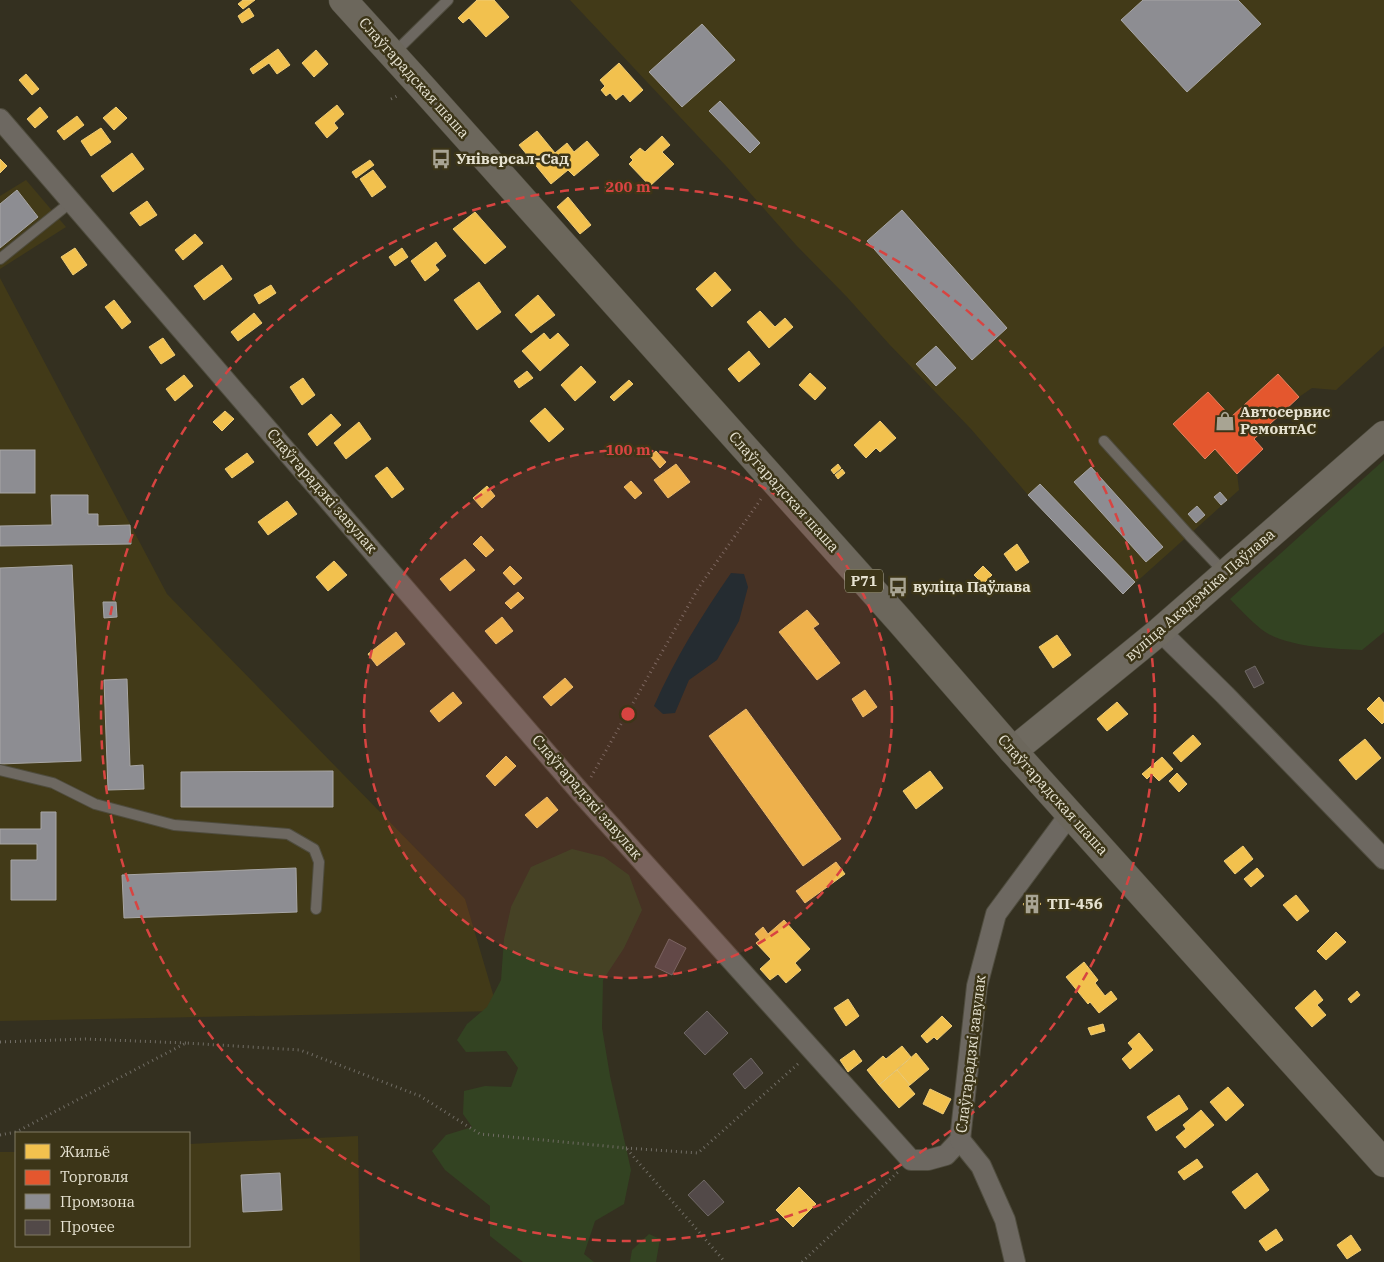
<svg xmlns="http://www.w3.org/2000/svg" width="1384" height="1262" viewBox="0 0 1384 1262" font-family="'IBM Plex Serif',serif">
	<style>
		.built { fill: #423a18 }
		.green { fill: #334322 }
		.water { fill: #0d292f }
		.homes { fill: #f2c14e; stroke: #eecb75 }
		.shops { fill: #e4572e; stroke: #e5815f }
		.industry { fill: #8d8d92; stroke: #a8a6a5 }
		.building { fill: #524948; stroke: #706966 }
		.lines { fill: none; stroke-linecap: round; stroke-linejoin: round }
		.service-casing { stroke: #4f4c3e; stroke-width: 12 }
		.minor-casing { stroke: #4f4c3e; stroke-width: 22 }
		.secondary-casing { stroke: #4f4c3e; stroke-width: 29 }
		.primary-casing { stroke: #4f4c3e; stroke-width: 29 }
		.path { stroke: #716d65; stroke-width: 3; stroke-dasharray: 1 4; stroke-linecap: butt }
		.service { stroke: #6d6861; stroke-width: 10 }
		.minor { stroke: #6d6861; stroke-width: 20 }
		.secondary { stroke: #6f6a60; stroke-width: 28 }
		.primary { stroke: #6c675c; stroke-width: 28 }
		.ring { fill: none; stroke: #d84441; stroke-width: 2.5; stroke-dasharray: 9 6 }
		.labels { text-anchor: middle; stroke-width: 5; stroke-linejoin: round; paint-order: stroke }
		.shield { fill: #3c3518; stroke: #b3ae9a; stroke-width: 1 }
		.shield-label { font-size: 14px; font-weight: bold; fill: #e6e2d1 }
		.street-label { font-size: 15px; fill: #e6e2d1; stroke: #3c3518 }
		.poi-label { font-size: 15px; font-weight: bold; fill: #e6e2d1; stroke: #3c3518; text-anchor: start }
		.centre { fill: #d84441; stroke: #3c3518; stroke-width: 2.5 }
		.ring-label { font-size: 15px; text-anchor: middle; font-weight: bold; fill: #d84441; stroke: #3c3518; stroke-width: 5; stroke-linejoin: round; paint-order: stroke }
	</style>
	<rect width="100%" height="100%" fill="#343020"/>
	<g class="built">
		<path d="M 570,0 L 1384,0 L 1384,346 L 1336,390 L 1312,388 L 1299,397 L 1254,439 L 1263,449 L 1237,473 L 1239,490 L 1123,594 L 1028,495 L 971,429 L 889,344 L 847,297 L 796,245 L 727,167 Z"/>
		<path d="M 26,180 L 66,227 L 0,269 L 0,196 Z"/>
		<path d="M 0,278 L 167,594 L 465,899 L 498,1011 L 0,1021 Z"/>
		<path d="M 358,1136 L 360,1262 L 0,1262 L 0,1152 L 16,1152 L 16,1246 L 189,1246 L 189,1144 Z"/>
	</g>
	<g class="green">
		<path d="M 1384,460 L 1384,632 L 1362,650 C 1334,649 1283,647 1261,629 C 1250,620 1240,609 1230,599 Z"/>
		<path d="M 572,849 L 604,857 L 629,875 L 642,910 L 624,948 L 603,980 L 602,1028 L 610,1076 L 631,1170 L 624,1204 L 595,1221 L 584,1254 L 594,1262 L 523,1262 L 490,1236 L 490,1206 L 445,1170 L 432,1151 L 446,1135 L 472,1127 L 463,1114 L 464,1091 L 485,1086 L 511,1087 L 518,1068 L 506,1051 L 466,1052 L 457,1040 L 467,1024 L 487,1007 L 501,980 L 504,939 L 511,907 L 531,867 Z"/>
		<path d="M 649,1234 L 660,1239 L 656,1262 L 630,1262 L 632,1250 Z"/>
	</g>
	<path class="water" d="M 731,573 L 744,574 L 748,587 L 739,621 L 717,660 L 689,680 L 675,713 L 663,714 L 654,706 C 675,658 702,615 731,573 Z"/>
	<g class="homes">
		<path d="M 243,0 L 255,0 L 243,9 L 238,4 Z"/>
		<path d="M 477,0 L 494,0 L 509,17 L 486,37 L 469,18 L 463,23 L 458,18 Z"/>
		<path d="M 249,8 L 254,16 L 242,23 L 238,16 Z"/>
		<path d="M 278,49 L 290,65 L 277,74 L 269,63 L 253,74 L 250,69 Z"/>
		<path d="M 316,50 L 328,64 L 314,77 L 302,63 Z"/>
		<path d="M 619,63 L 643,90 L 630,102 L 623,94 L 616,100 L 610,93 L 606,96 L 601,90 L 605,86 L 600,80 Z"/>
		<path d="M 26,74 L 39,89 L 32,95 L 19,80 Z"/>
		<path d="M 337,105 L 344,114 L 334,123 L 338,128 L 327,138 L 315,123 Z"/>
		<path d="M 40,107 L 48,117 L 35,128 L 27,119 Z"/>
		<path d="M 116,107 L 127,118 L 114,130 L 103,118 Z"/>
		<path d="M 77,116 L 84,125 L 64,140 L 57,131 Z"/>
		<path d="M 101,128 L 111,142 L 91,156 L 81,141 Z"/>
		<path d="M 537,131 L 555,153 L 567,143 L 574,152 L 587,141 L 599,155 L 574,176 L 568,170 L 551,184 L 519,145 Z"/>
		<path d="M 662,136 L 670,145 L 662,152 L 674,164 L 650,186 L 629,164 L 633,160 L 630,157 L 640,148 L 645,152 Z"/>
		<path d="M 132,153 L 144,169 L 113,192 L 101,176 Z"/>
		<path d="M 0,159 L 7,166 L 0,173 Z"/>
		<path d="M 370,160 L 374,165 L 356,178 L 352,172 Z"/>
		<path d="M 373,170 L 386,187 L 372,197 L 360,179 Z"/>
		<path d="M 568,197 L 591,225 L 580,234 L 557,207 Z"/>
		<path d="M 147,201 L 157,215 L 140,226 L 130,213 Z"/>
		<path d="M 475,212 L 506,247 L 485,264 L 453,229 Z"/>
		<path d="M 195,234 L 203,243 L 183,260 L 175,250 Z"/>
		<path d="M 436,242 L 446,256 L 435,265 L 439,270 L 425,281 L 411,261 Z"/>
		<path d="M 75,248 L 87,265 L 73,275 L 61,257 Z"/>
		<path d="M 402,248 L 408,257 L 395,266 L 389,257 Z"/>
		<path d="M 222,265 L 232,279 L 204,300 L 194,286 Z"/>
		<path d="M 715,272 L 731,290 L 712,307 L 696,289 Z"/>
		<path d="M 479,282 L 501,312 L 477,330 L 454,300 Z"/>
		<path d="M 271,285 L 276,293 L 259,304 L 254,295 Z"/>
		<path d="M 538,295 L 555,315 L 531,333 L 515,315 Z"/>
		<path d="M 114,300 L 131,322 L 122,329 L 105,307 Z"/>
		<path d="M 760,311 L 775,327 L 785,318 L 793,327 L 769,348 L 747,322 Z"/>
		<path d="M 254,313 L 262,323 L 238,341 L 231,332 Z"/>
		<path d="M 544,333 L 550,340 L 558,333 L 569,345 L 540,371 L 522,351 Z"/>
		<path d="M 163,338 L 175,355 L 161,364 L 149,347 Z"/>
		<path d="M 749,351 L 760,364 L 739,382 L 728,369 Z"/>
		<path d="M 581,366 L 596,382 L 575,401 L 561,385 Z"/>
		<path d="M 527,371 L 533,378 L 519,388 L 514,381 Z"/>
		<path d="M 810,373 L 826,388 L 815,400 L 799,385 Z"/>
		<path d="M 184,375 L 193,386 L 175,401 L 166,389 Z"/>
		<path d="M 303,378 L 315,395 L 302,405 L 290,387 Z"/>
		<path d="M 629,380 L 633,384 L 614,401 L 610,397 Z"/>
		<path d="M 545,408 L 564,429 L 549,442 L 530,421 Z"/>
		<path d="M 225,411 L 234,419 L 222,431 L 213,422 Z"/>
		<path d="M 331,414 L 341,425 L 317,446 L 308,434 Z"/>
		<path d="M 880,421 L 896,438 L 880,452 L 876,448 L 866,458 L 854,445 Z"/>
		<path d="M 359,422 L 371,439 L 346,459 L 334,443 Z"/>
		<path d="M 656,451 L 666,462 L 660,468 L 650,456 Z"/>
		<path d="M 247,453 L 254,462 L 232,478 L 225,469 Z"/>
		<path d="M 676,464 L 690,482 L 668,498 L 654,480 Z"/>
		<path d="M 838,464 L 841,468 L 834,474 L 831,470 Z"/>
		<path d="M 387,467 L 404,489 L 392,498 L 375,476 Z"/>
		<path d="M 842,469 L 845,473 L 838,479 L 835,475 Z"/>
		<path d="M 631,481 L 642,493 L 635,499 L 624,487 Z"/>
		<path d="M 487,486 L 495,496 L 482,508 L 473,498 Z"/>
		<path d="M 287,501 L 297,514 L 268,535 L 258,522 Z"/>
		<path d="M 481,536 L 494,550 L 486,557 L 473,544 Z"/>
		<path d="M 1017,544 L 1029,562 L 1016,571 L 1004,554 Z"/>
		<path d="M 465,559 L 475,570 L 450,591 L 440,579 Z"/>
		<path d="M 334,561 L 347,575 L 328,591 L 316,577 Z"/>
		<path d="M 510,566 L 522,578 L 514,585 L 503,573 Z"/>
		<path d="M 983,566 L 992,575 L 983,584 L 974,575 Z"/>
		<path d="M 518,592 L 524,598 L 511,609 L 505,603 Z"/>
		<path d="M 807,610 L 819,624 L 813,628 L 840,663 L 817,680 L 779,632 Z"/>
		<path d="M 502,617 L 513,631 L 496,644 L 485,631 Z"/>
		<path d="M 396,632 L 405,644 L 377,666 L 368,654 Z"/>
		<path d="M 1057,635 L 1071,655 L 1053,668 L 1039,647 Z"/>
		<path d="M 565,678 L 573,687 L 551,706 L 543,697 Z"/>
		<path d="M 865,690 L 877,707 L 863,717 L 852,699 Z"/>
		<path d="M 453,692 L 462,703 L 439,722 L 430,711 Z"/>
		<path d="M 1379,697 L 1384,703 L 1384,722 L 1382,724 L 1367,709 Z"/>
		<path d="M 1117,702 L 1128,714 L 1107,731 L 1097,719 Z"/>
		<path d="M 746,709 L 841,839 L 803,866 L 709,736 Z"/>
		<path d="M 1193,735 L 1201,744 L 1181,762 L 1173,753 Z"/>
		<path d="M 1365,739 L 1381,758 L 1356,780 L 1339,760 Z"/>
		<path d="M 506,756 L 516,766 L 495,786 L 486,776 Z"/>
		<path d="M 1162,757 L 1173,769 L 1159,781 L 1152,774 L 1147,779 L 1142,774 Z"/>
		<path d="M 930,771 L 943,788 L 916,809 L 903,791 Z"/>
		<path d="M 1177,773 L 1187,784 L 1179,792 L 1169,781 Z"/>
		<path d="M 547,797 L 558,810 L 537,828 L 525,815 Z"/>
		<path d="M 1243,846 L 1253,859 L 1235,874 L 1224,861 Z"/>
		<path d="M 836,862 L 845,874 L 805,903 L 796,891 Z"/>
		<path d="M 1257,868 L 1264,876 L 1251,887 L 1244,879 Z"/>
		<path d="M 1033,895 L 1041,904 L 1030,913 L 1023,904 Z"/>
		<path d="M 1296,895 L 1309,911 L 1297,921 L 1283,905 Z"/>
		<path d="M 784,920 L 810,949 L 795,963 L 801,970 L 786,983 L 778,974 L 770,980 L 760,969 L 771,959 L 756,943 L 760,940 L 755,934 L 763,927 L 768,934 Z"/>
		<path d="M 1336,932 L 1346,942 L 1326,960 L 1317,951 Z"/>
		<path d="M 1084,962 L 1098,980 L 1095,983 L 1105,996 L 1111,991 L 1117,999 L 1099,1013 L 1090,1002 L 1088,1004 L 1066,977 Z"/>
		<path d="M 1315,990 L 1323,1000 L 1317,1005 L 1326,1015 L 1312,1027 L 1295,1008 Z"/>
		<path d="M 1357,991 L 1360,995 L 1351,1003 L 1348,999 Z"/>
		<path d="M 848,999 L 859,1016 L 846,1026 L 834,1008 Z"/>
		<path d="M 942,1016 L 952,1026 L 937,1040 L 934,1037 L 927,1043 L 921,1036 Z"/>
		<path d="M 1103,1024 L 1105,1031 L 1091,1035 L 1088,1028 Z"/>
		<path d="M 1139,1033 L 1153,1050 L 1130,1069 L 1122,1059 L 1133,1049 L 1128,1043 Z"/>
		<path d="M 902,1046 L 911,1057 L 879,1085 L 867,1070 L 883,1056 L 886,1059 Z"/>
		<path d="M 854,1050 L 862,1061 L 848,1072 L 840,1060 Z"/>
		<path d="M 916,1053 L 929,1069 L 910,1085 L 897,1070 Z"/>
		<path d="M 897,1070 L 910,1085 L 908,1086 L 915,1094 L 899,1108 L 879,1085 Z"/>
		<path d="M 1228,1087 L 1244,1105 L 1226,1121 L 1210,1102 Z"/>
		<path d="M 930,1089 L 951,1099 L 943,1114 L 923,1104 Z"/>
		<path d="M 1179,1095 L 1188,1109 L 1156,1131 L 1147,1117 Z"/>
		<path d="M 1201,1110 L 1214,1125 L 1185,1148 L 1176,1137 L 1186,1129 L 1183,1125 Z"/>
		<path d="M 1197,1159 L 1203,1167 L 1184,1180 L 1178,1172 Z"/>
		<path d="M 1257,1173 L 1269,1190 L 1245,1209 L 1232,1192 Z"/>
		<path d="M 799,1187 L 816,1204 L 793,1227 L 776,1210 Z"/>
		<path d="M 1276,1229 L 1283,1240 L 1266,1251 L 1259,1241 Z"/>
		<path d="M 1351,1235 L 1361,1250 L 1347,1259 L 1337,1245 Z"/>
	</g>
	<path class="shops" d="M 1278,374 L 1299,397 L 1254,439 L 1263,449 L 1237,474 L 1215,449 L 1205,459 L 1173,424 L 1208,392 L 1231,417 Z"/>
	<g class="industry">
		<path d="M 1143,0 L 1238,0 L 1261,24 L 1187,92 L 1121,20 Z"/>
		<path d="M 702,24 L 735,60 L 682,107 L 649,72 Z"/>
		<path d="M 720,101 L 760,143 L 750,153 L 709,111 Z"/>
		<path d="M 17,190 L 38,217 L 0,248 L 0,204 Z"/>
		<path d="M 902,210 L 1007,328 L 972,360 L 867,241 Z"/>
		<path d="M 936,346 L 956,368 L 936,386 L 916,364 Z"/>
		<rect x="0" y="450" width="35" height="43"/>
		<path d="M 1091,467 L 1163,547 L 1146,562 L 1074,482 Z"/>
		<path d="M 1040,484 L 1135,582 L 1123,594 L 1028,495 Z"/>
		<path d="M 1220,492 L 1227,500 L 1221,505 L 1214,497 Z"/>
		<path d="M 51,495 L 88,495 L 88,514 L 98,514 L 98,526 L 130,525 L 131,544 L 0,546 L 0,526 L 52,525 Z"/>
		<path d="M 1197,506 L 1205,515 L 1196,523 L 1188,514 Z"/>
		<path d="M 72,565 L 81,761 L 0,764 L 0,568 Z"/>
		<path d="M 103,602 L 116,602 L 117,617 L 104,618 Z"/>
		<path d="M 127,679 L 130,766 L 143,765 L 144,789 L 108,790 L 104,680 Z"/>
		<path d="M 333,771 L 333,807 L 181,807 L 181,772 Z"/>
		<path d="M 41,812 L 56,812 L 56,900 L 11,900 L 11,860 L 37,860 L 37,844 L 0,844 L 0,829 L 41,829 Z"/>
		<path d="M 296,868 L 297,912 L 124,918 L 122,875 Z"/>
		<path d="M 280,1173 L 282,1210 L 243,1212 L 241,1175 Z"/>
	</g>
	<g class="building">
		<path d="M 1255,666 L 1264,683 L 1254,688 L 1245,671 Z"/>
		<path d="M 669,939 L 686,948 L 672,975 L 655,967 Z"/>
		<path d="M 707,1011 L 728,1033 L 705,1055 L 684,1033 Z"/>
		<path d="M 751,1058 L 763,1073 L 745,1089 L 733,1074 Z"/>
		<path d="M 704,1180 L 724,1202 L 708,1216 L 688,1195 Z"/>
	</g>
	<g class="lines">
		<defs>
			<g id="service">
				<path d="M 393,54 L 448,0"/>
				<path d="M 0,259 L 71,202"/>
				<path d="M 1104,441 L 1189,535 L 1225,573"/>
				<path d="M 0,770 L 53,783 L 95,804 L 174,825 L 288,834 L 314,849 L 319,862 L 316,909"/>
			</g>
			<g id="minor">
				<path d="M 0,119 L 581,793 L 911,1160 L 928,1160 L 946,1155 L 960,1140 L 977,986 L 996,914 L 1070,814"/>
				<path d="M 1160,631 L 1225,695 L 1384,859"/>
				<path d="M 960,1140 L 981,1166 L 1005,1220 L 1015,1262"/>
			</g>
			<path id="secondary" d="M 1013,751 L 1160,631 L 1384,435"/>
			<path id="primary" d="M 343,0 L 422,87 L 899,620 L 1013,751 L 1384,1163"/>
		</defs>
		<use href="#service" class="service-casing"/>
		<use href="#minor" class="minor-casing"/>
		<use href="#secondary" class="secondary-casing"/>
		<use href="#primary" class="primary-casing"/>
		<g class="path">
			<path d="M 391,99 L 399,95"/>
			<path d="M 591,777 L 699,587 L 761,499"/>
			<path d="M 0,1042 L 85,1039 L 186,1043"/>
			<path d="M 0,1135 L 16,1132 L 186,1043 L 300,1050 L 420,1096 L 480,1134 L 626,1148 L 725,1262"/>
			<path d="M 626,1148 L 698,1153 L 799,1063"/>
			<path d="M 802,1262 L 898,1172"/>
		</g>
		<use href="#service" class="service"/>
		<use href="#minor" class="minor"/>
		<use href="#secondary" class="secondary"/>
		<use href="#primary" class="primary"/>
	</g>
	<circle cx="628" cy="714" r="264" fill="#d84441" fill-opacity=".12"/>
	<g class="ring">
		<circle cx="628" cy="714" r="264"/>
		<circle cx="628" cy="714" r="527"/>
	</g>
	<defs>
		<symbol id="bus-bare" viewBox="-9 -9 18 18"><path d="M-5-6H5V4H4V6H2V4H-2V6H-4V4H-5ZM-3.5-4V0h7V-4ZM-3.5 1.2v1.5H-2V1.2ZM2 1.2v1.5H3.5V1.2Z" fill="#a8a493" stroke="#3c3518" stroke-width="2.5" paint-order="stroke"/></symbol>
		<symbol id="shop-bare" viewBox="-9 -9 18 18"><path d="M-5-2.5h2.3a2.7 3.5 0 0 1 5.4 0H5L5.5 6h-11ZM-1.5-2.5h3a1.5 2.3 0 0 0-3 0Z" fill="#a8a493" stroke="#3c3518" stroke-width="2.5" paint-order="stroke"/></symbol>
		<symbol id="building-bare" viewBox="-9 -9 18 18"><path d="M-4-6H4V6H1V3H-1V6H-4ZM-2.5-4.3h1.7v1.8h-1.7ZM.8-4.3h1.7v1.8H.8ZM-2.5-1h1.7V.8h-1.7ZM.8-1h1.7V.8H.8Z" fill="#a8a493" stroke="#3c3518" stroke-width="2.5" paint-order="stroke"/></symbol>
	</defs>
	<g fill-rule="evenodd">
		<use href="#bus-bare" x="427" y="145" width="28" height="28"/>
		<use href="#shop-bare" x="1211" y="407" width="28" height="28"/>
		<use href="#bus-bare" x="884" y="573" width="28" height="28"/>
		<use href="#building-bare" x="1018" y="890" width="28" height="28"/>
	</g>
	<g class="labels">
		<rect class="shield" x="845" y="569.5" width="38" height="23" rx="4"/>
		<g class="shield-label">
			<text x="864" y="586">Р71</text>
		</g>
		<g class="street-label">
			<text transform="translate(414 78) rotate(48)" y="5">Слаўгарадская шаша</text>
			<text transform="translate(322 491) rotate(49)" y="5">Слаўгарадзкі завулак</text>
			<text transform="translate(784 492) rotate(48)" y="5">Слаўгарадская шаша</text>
			<text transform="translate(1200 595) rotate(-41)" y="5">вуліца Акадэміка Паўлава</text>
			<text transform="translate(1053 795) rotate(48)" y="5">Слаўгарадская шаша</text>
			<text transform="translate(587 797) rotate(49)" y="5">Слаўгарадзкі завулак</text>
			<text transform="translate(971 1054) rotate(-83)" y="5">Слаўгарадзкі завулак</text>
		</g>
		<g class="poi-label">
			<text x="456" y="164">Універсал-Сад</text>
			<text x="1240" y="417">Автосервис<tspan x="1240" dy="17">РемонтАС</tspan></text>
			<text x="913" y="592">вуліца Паўлава</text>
			<text x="1047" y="909">ТП-456</text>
		</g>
	</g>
	<circle cx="628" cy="714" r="8" class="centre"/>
	<g class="ring-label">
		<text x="628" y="192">200 m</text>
		<text x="628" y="455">100 m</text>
	</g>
	<rect x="15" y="1132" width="175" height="115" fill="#3c3518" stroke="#807a62"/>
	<rect x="25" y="1144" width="25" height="15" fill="#f2c14e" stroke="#807a62"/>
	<text x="60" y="1157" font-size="15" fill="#e6e2d1">Жильё</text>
	<rect x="25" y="1170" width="25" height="15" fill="#e4572e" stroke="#807a62"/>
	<text x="60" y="1182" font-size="15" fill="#e6e2d1">Торговля</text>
	<rect x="25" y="1194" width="25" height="15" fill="#8d8d92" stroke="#807a62"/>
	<text x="60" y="1207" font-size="15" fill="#e6e2d1">Промзона</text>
	<rect x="25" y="1220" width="25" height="15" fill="#524948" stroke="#807a62"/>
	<text x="60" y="1232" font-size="15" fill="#e6e2d1">Прочее</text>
</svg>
